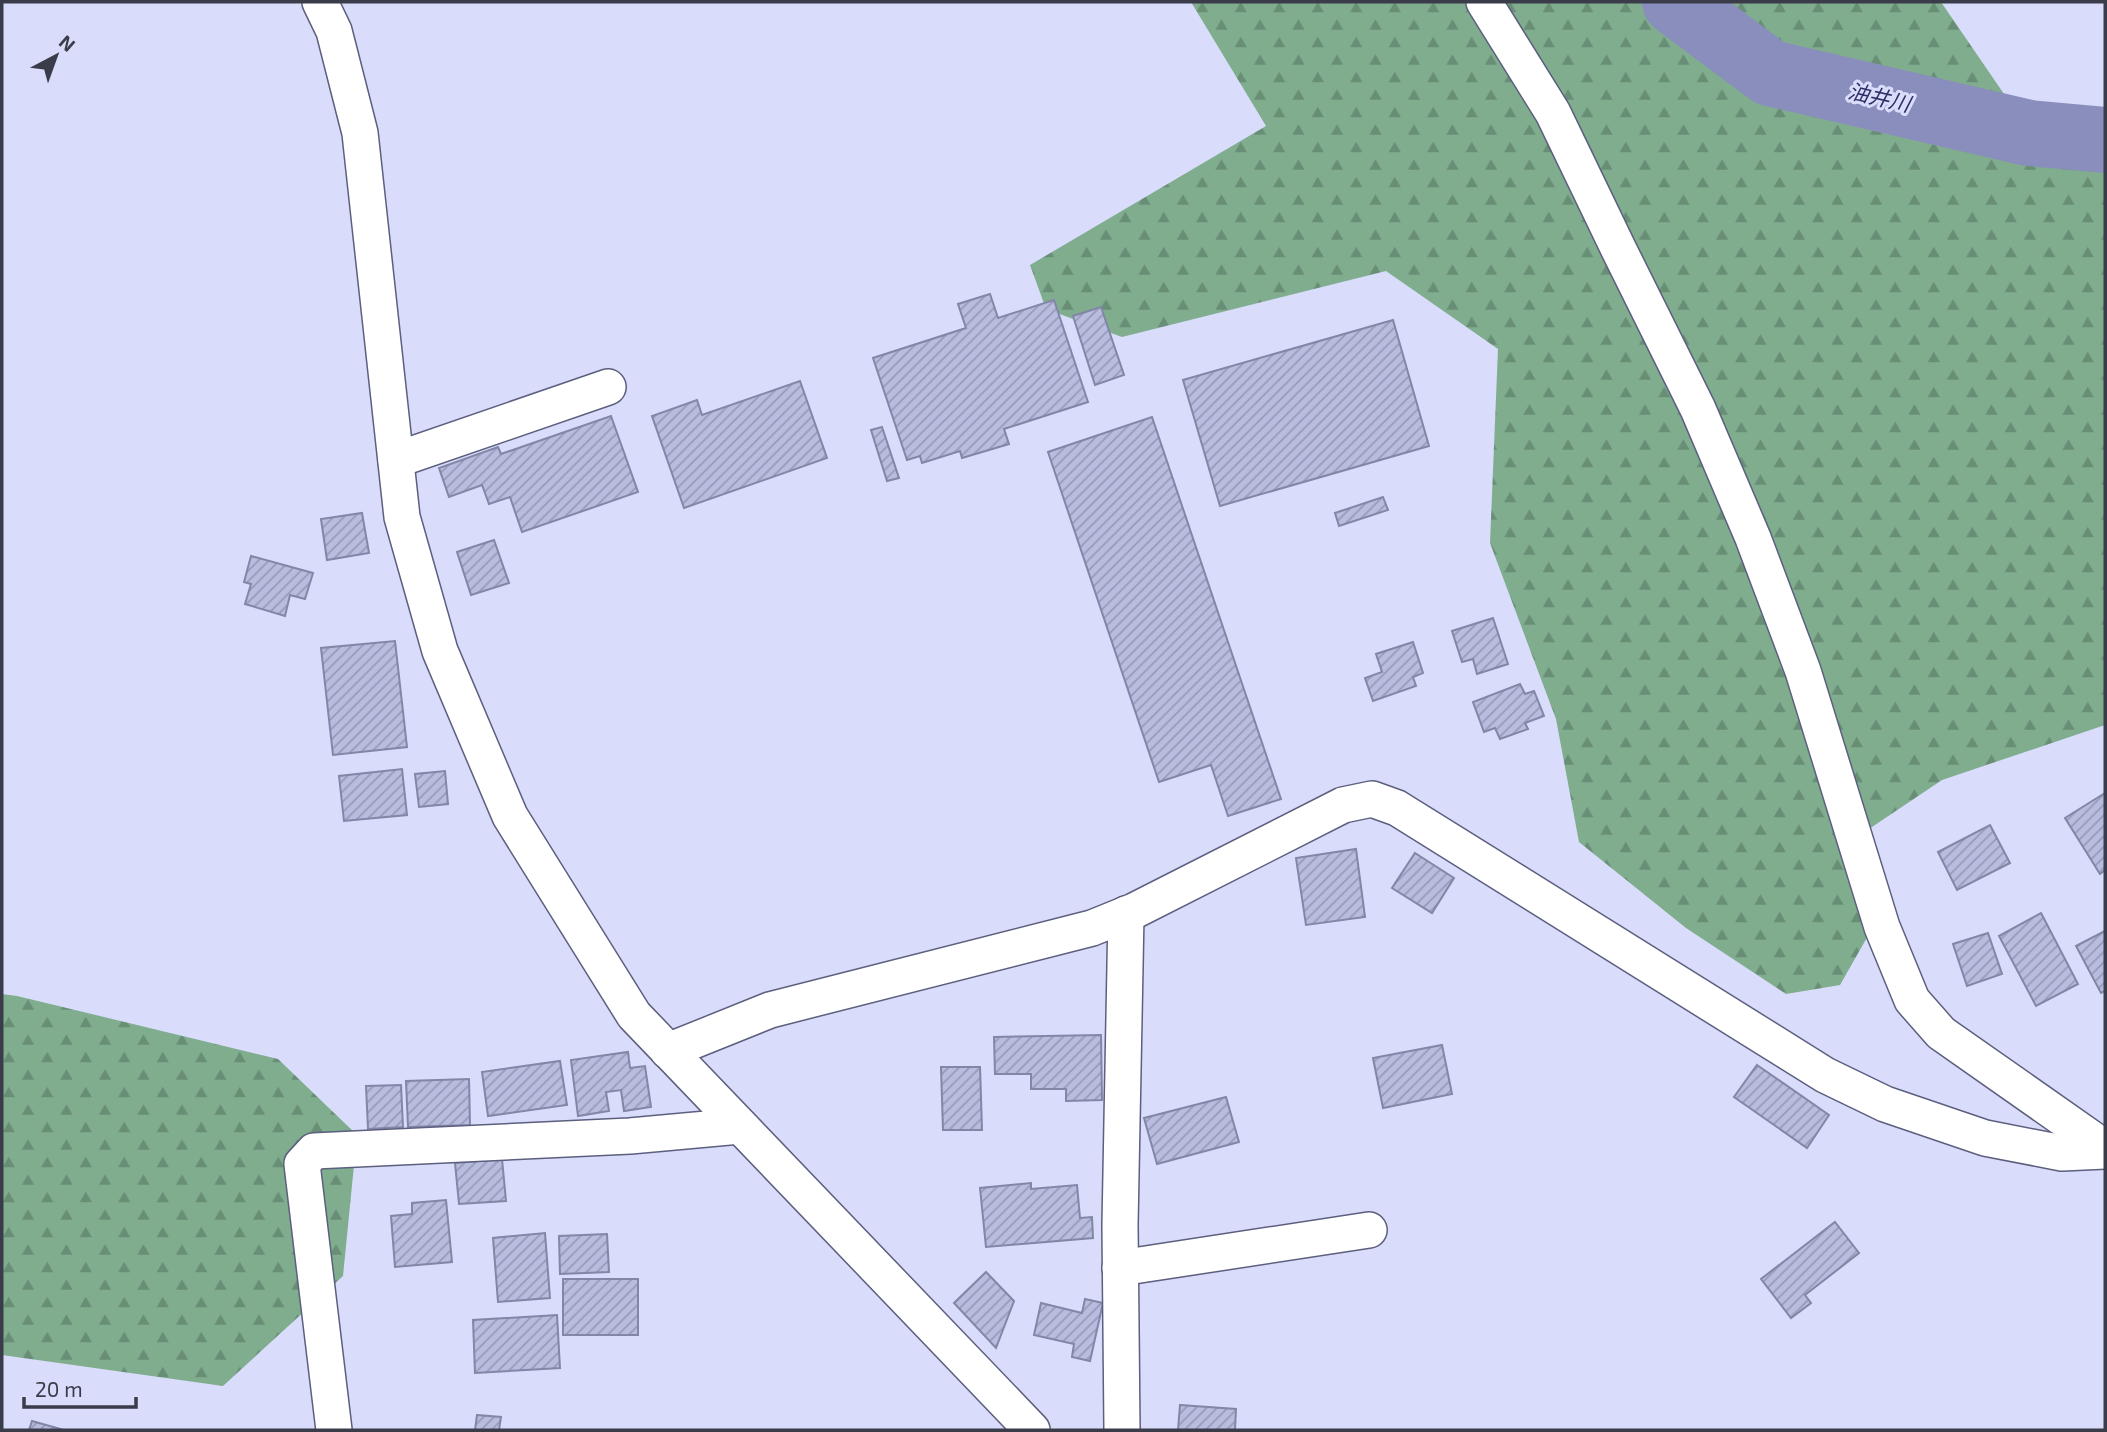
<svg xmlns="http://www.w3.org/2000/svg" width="2107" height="1432" viewBox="0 0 2107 1432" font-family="'Exo 2','Noto Sans JP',sans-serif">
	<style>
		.forest { fill: url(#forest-firs) }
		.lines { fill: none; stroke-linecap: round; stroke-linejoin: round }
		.river { stroke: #8a8ebc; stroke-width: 66 }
		.building { fill: url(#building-hatch); stroke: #8286a7; stroke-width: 2 }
		.minor-casing { stroke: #5c5f7e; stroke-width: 38 }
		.minor { stroke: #fff; stroke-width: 35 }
		.labels { text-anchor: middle; stroke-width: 6; stroke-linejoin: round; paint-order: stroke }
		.water-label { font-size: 21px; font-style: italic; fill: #2e2d66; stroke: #d9dcfa }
	</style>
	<defs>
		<pattern id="forest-firs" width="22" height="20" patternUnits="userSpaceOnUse" patternTransform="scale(1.75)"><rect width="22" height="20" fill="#7fad8e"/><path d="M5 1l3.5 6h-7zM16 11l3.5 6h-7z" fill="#698e76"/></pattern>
		<pattern id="building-hatch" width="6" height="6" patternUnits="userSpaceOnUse" patternTransform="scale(1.75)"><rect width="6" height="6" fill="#b8bcdf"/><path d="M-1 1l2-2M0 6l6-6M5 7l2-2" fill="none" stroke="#979ab7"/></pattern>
	</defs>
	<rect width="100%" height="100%" fill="#d9dcfa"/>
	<g class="forest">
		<path d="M 1191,2 L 1941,2 L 2043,151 L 2105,167 L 2105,725 L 1942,780 L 1857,837 L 1869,934 L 1840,985 L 1786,994 L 1686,928 L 1579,842 L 1556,719 L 1490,543 L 1498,349 L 1386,271 L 1122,337 L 1046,309 L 1030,265 L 1266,126 Z"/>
		<path d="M 2,994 L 17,996 L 278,1059 L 357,1135 L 343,1276 L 223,1386 L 2,1355 Z"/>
	</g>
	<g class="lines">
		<path class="river" d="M 1675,2 L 1770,73 L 2029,133 L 2105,140"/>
	</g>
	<g class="building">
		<path d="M 990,294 L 998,318 L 1054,300 L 1088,402 L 1004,429 L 1009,444 L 962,458 L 960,451 L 922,463 L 920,456 L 907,460 L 873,358 L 966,328 L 958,304 Z"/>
		<path d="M 1101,307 L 1124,375 L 1095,385 L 1073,316 Z"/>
		<path d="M 1393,320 L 1429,446 L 1220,506 L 1183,380 Z"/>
		<path d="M 800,381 L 827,458 L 684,508 L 652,416 L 697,400 L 702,415 Z"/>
		<path d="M 611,416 L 638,492 L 522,532 L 510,497 L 489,504 L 482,485 L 449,497 L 439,468 L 498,447 L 501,454 Z"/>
		<path d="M 1152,417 L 1281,799 L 1228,816 L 1211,765 L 1159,782 L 1048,452 Z"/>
		<path d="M 882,427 L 899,478 L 887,481 L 871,430 Z"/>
		<path d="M 1383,497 L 1388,510 L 1339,526 L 1335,513 Z"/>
		<path d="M 362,513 L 369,553 L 327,560 L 321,519 Z"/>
		<path d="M 494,540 L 509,583 L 471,595 L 457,552 Z"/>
		<path d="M 251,556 L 313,573 L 305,599 L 290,595 L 285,616 L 245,604 L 251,584 L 244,582 Z"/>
		<path d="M 1493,618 L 1508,664 L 1477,674 L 1473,659 L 1462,662 L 1452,631 Z"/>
		<path d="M 395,641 L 407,747 L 333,755 L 321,648 Z"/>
		<path d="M 1413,642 L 1423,673 L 1413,677 L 1416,686 L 1373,701 L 1365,678 L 1382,672 L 1376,654 Z"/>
		<path d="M 1520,684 L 1525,694 L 1534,691 L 1544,716 L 1525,723 L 1528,729 L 1500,739 L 1495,728 L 1484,732 L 1473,702 Z"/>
		<path d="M 402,769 L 407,815 L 344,821 L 339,776 Z"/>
		<path d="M 445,771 L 448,804 L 419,807 L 415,774 Z"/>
		<path d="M 2105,793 L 2105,870 L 2100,874 L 2065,818 Z"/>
		<path d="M 1990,825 L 2010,863 L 1957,890 L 1938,852 Z"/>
		<path d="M 1356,849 L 1365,917 L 1306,925 L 1296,858 Z"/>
		<path d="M 1415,853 L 1454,878 L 1432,913 L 1392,888 Z"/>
		<path d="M 2041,913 L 2078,984 L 2036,1006 L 1999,936 Z"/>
		<path d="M 2105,931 L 2105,991 L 2101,993 L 2076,946 Z"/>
		<path d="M 1988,933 L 2002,974 L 1967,986 L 1953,944 Z"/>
		<path d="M 1101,1035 L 1102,1100 L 1066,1101 L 1066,1089 L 1031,1089 L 1031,1074 L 995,1074 L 994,1037 Z"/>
		<path d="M 1442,1045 L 1452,1094 L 1383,1108 L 1373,1058 Z"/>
		<path d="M 628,1052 L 630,1068 L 645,1066 L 651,1107 L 624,1111 L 621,1090 L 606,1092 L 609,1111 L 578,1116 L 571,1060 Z"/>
		<path d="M 560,1061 L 567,1105 L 488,1116 L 482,1072 Z"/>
		<path d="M 1757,1065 L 1829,1115 L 1807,1148 L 1734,1097 Z"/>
		<path d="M 941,1067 L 980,1067 L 982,1130 L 943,1130 Z"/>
		<path d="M 469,1079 L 470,1125 L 408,1127 L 406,1081 Z"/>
		<path d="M 401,1085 L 403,1127 L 368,1129 L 366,1086 Z"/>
		<path d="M 1226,1097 L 1239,1142 L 1157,1164 L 1144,1118 Z"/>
		<path d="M 502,1159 L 506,1201 L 459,1204 L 455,1163 Z"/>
		<path d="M 1031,1183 L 1031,1189 L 1077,1185 L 1080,1218 L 1092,1217 L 1093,1238 L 986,1247 L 980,1188 Z"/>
		<path d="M 446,1200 L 452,1262 L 395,1267 L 391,1216 L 412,1214 L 412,1203 Z"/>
		<path d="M 1835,1222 L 1859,1253 L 1805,1295 L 1811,1303 L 1791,1318 L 1761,1279 Z"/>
		<path d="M 545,1233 L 550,1298 L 498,1302 L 493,1238 Z"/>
		<path d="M 607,1234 L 609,1272 L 560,1274 L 559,1236 Z"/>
		<path d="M 986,1272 L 1014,1301 L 996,1348 L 954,1303 Z"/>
		<rect x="563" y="1279" width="75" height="56"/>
		<path d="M 1085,1299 L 1103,1303 L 1090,1361 L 1072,1357 L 1074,1344 L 1034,1335 L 1041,1303 L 1082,1313 Z"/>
		<path d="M 557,1315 L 560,1368 L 475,1373 L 473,1320 Z"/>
		<path d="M 1180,1405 L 1236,1409 L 1235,1430 L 1178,1430 Z"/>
		<path d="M 477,1415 L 501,1417 L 499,1430 L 475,1430 Z"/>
		<path d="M 32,1421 L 64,1430 L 29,1430 Z"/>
	</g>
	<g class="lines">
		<defs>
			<g id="minor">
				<path d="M 320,2 L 334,31 L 360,133 L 402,517 L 440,651 L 510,816 L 634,1015 L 1032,1430"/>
				<path d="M 1484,2 L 1553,113 L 1619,250 L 1698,409 L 1753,538 L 1803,671 L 1882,927 L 1912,1000 L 1941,1033 L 2105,1148"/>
				<path d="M 396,460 L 608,387"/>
				<path d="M 668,1051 L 770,1010 L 1092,928 L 1134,911 L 1343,805 L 1372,799 L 1397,808 L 1825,1075 L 1885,1104 L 1985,1138 L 2062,1153 L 2105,1151"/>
				<path d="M 1120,1268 L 1369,1230"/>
				<path d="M 334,1430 L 302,1164 L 314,1151 L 630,1136 L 740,1126"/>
				<path d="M 1122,1430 L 1120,1225 L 1126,914"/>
			</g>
		</defs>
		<use href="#minor" class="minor-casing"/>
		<use href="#minor" class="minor"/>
	</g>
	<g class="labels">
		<g class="water-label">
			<text transform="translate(1879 98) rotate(13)" y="7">油井川</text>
		</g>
	</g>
	<rect width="2107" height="1432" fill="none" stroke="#3a3c4a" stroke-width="7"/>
	<g transform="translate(56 56) rotate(41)" stroke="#d9dcfa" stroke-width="5" paint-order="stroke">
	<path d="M0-5L12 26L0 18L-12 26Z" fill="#3a3c4a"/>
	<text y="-10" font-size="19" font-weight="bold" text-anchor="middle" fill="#3a3c4a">N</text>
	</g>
	<path d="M24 1397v10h112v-10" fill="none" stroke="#3a3c4a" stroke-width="3.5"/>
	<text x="35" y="1397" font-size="21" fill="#3a3c4a" stroke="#d9dcfa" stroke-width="5" paint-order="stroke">20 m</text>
</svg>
